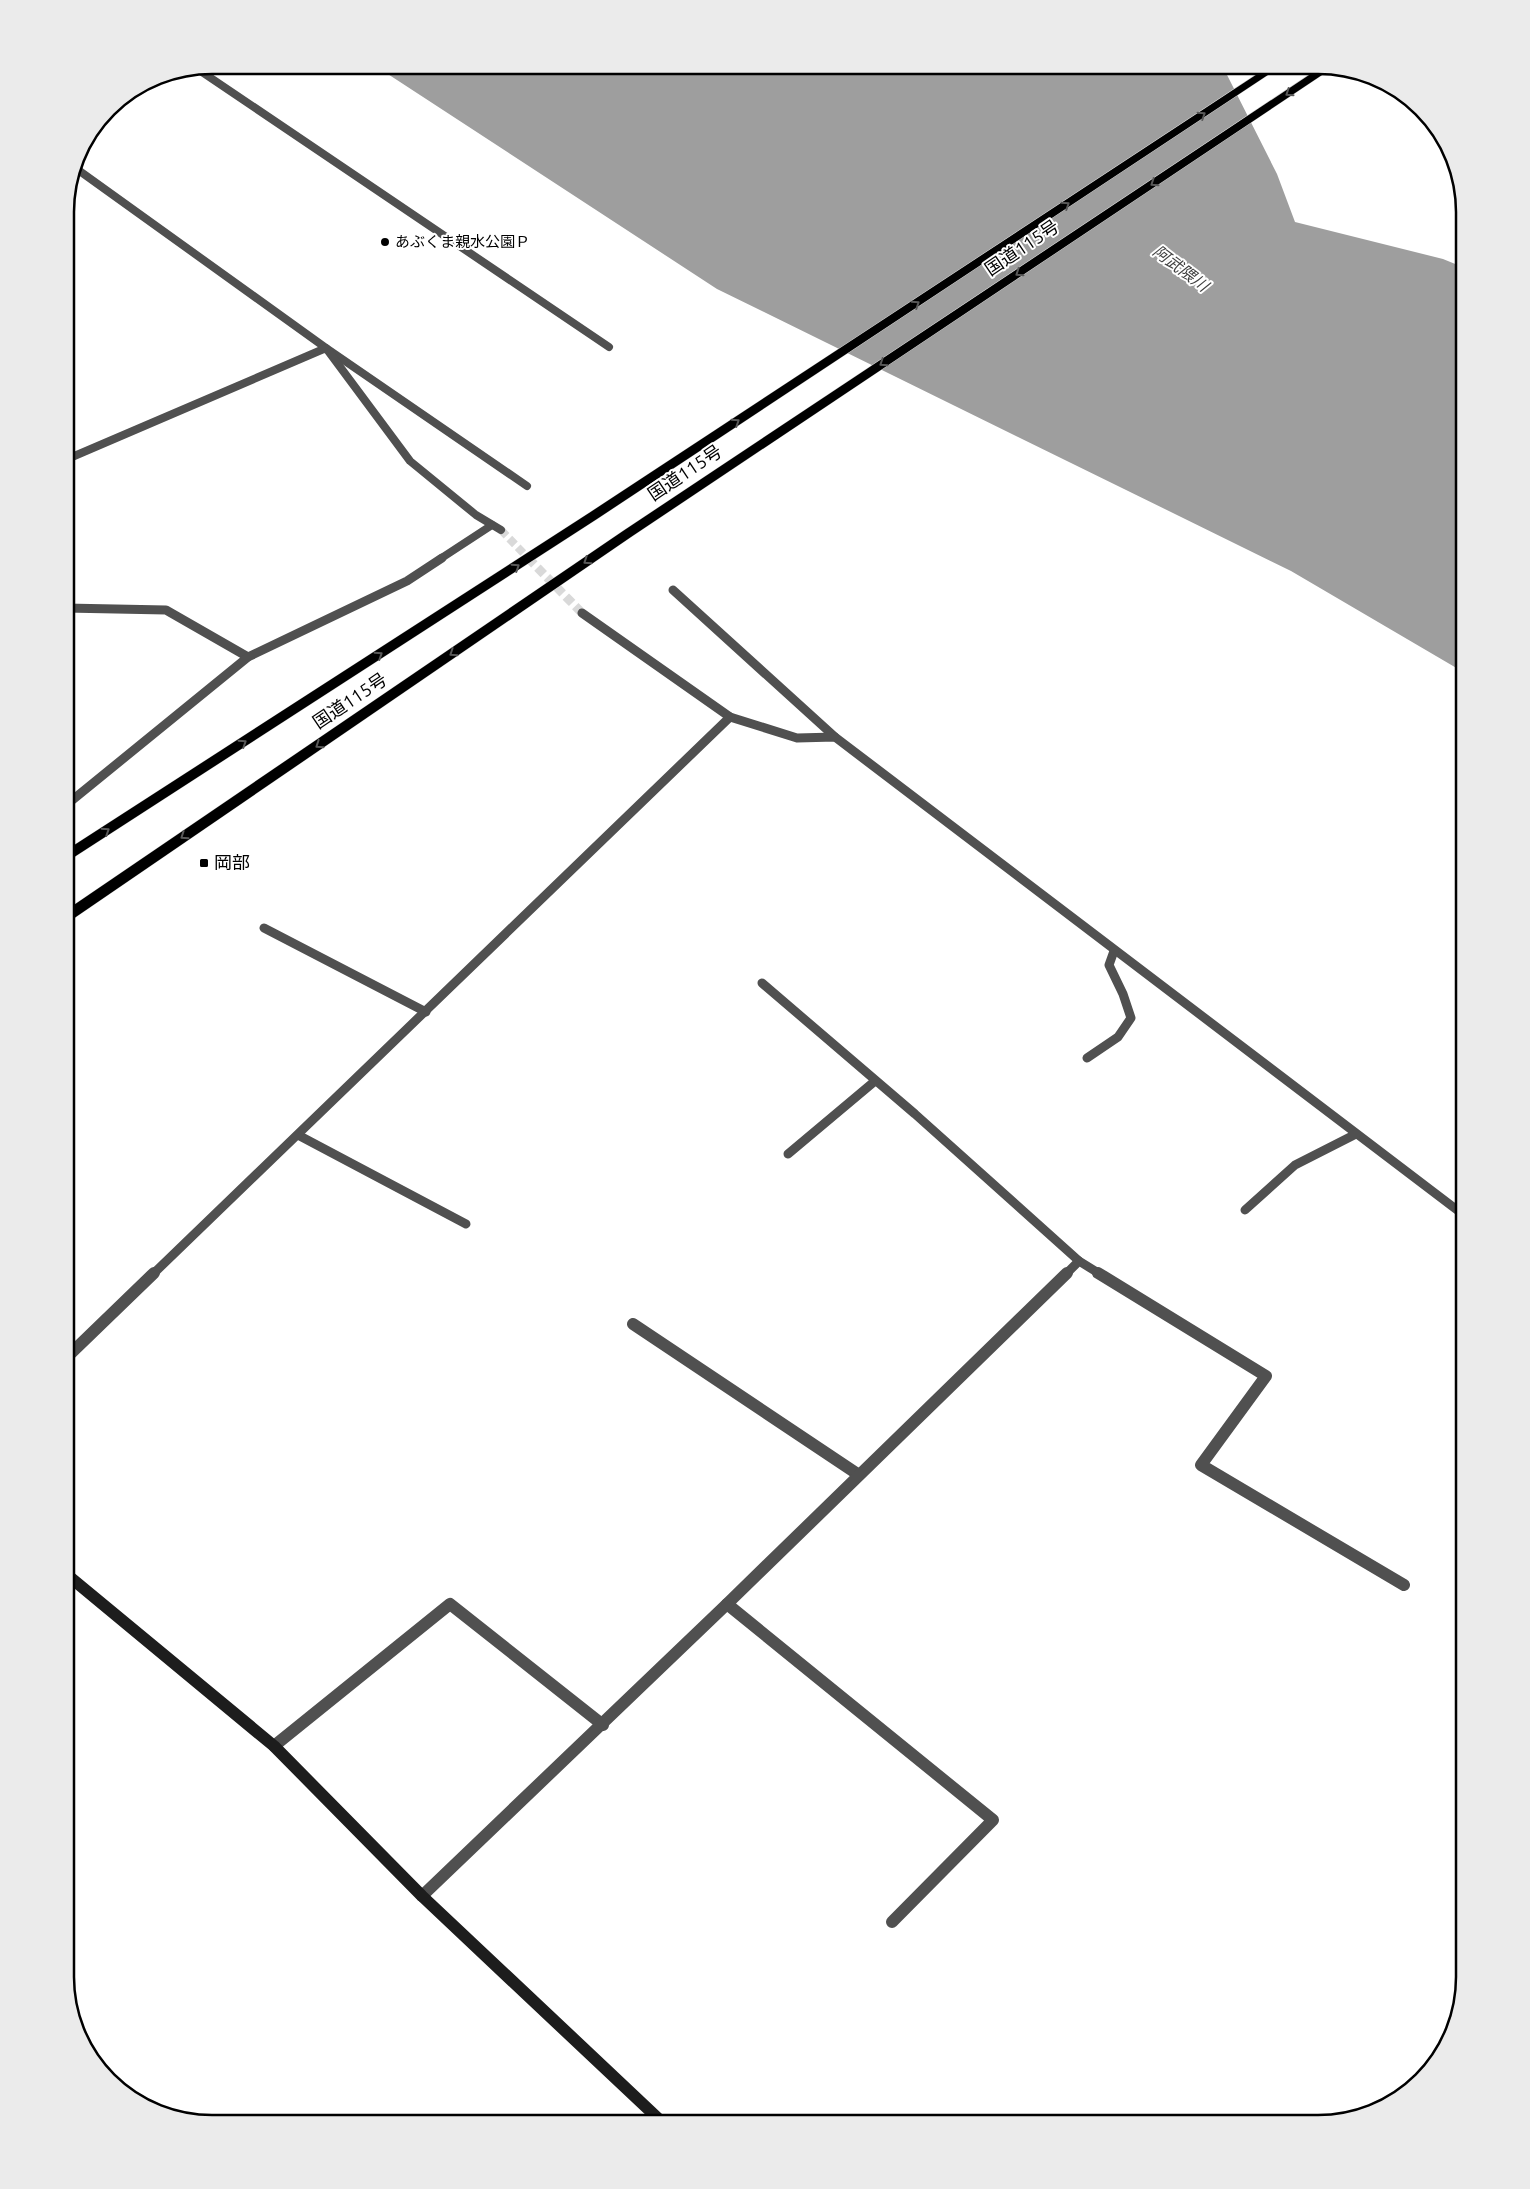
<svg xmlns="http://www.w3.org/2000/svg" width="1530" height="2189" viewBox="0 0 1530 2189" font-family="Ubuntu,'Noto Sans JP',sans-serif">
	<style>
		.water { fill: #9e9e9e }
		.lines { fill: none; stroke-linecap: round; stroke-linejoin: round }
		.street-tunnel-far1 { stroke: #d9d9d9; stroke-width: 8; stroke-dasharray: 8 4; stroke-linecap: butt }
		.street-tunnel { stroke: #d9d9d9; stroke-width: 9; stroke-dasharray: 9 4.5; stroke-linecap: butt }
		.highway-casing { stroke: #dbdbdb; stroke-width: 1 }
		.lane { stroke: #505050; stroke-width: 8 }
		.street-far2 { stroke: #505050; stroke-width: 8 }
		.street-far1 { stroke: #505050; stroke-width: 9 }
		.street { stroke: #505050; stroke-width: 12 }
		.secondary { stroke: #1d1d1d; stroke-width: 12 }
		.highway { fill: #000; fill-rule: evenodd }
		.oneway { stroke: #595959 }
		.poi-dot { fill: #000; stroke: #fff; stroke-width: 2 }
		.labels { text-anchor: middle; stroke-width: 4; stroke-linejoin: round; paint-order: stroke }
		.far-poi-label { font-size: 15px; fill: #000; stroke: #fff; text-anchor: start }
		.far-water-label { font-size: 16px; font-style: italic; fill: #3f3f3f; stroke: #fff }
		.street-label { font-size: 18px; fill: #000; stroke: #fff }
		.poi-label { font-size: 18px; fill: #000; stroke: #fff; text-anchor: start }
		.rim { fill: none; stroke: #000; stroke-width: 2.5 }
	</style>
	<rect width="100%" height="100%" fill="#fff"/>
	<path class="water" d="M 374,65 L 1222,65 L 1277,174 L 1295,222 L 1443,259 L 1465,268 L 1465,673 L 1291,571 L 717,289 Z"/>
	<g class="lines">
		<path class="street-tunnel-far1" d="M 501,530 L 529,559"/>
		<path class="street-tunnel" d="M 528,558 L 582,613"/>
		<defs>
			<g id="highway">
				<path d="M 1271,65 L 1283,65 L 597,519 L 65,863 L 65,851 L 589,513 Z"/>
				<path d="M 1324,65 L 1334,67 L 631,537 L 70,921 L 65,923 L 65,911 L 623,531 Z"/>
			</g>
		</defs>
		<use href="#highway" class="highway-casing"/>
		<path class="lane" d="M 196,68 L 609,347"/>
		<g class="street-far2">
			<path d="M 74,167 L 326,348 L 527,486"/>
			<path d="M 65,460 L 326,348 L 410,461 L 476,515 L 501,530"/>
			<path d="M 440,559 L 492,525"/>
		</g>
		<g class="street-far1">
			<path d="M 673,590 L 835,737"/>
			<path d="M 65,608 L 166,610 L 248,657"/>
			<path d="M 582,613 L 730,717 L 797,738 L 835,737 L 1465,1216"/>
			<path d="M 65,806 L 248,657 L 407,581 L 442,558"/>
			<path d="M 264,928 L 426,1012"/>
			<path d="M 762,983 L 915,1114 L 1079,1261"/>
			<path d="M 1087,1058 L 1118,1037 L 1131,1018 L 1123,994 L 1109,965 L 1114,951"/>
			<path d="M 298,1135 L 466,1224"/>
			<path d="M 788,1154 L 875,1081"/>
			<path d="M 1245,1210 L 1295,1165 L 1356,1134"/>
			<path d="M 153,1274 L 730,717"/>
			<path d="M 1066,1274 L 1079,1261 L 1100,1274"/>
		</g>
		<g class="street">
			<path d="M 1098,1273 L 1266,1376 L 1201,1465 L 1404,1585"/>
			<path d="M 633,1324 L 859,1475"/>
			<path d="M 65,1359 L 154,1273"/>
			<path d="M 727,1604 L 993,1820 L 892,1922"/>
			<path d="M 274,1746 L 450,1604 L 603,1725"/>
			<path d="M 422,1896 L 727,1604 L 1067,1273"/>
		</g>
		<path class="secondary" d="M 65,1573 L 274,1746 L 422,1896 L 664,2124"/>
		<use href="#highway" class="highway"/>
	</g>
	<defs><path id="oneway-chevron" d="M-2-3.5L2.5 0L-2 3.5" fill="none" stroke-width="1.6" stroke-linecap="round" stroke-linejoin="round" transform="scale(1.25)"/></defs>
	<g class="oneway">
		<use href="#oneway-chevron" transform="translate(1289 93) rotate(146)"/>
		<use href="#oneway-chevron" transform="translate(1202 115) rotate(-33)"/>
		<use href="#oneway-chevron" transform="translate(1154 183) rotate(146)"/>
		<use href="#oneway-chevron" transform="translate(1066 205) rotate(-33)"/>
		<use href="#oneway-chevron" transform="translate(1019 273) rotate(146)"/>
		<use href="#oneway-chevron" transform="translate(916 304) rotate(-33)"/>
		<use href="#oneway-chevron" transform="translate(883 363) rotate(146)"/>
		<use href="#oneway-chevron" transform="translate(736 422) rotate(-33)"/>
		<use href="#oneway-chevron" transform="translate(587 561) rotate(146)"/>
		<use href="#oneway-chevron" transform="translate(516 567) rotate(-33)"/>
		<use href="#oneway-chevron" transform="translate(453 653) rotate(146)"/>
		<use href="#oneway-chevron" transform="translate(379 655) rotate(-33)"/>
		<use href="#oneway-chevron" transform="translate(243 743) rotate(-33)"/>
		<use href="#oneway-chevron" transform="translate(319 745) rotate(146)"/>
		<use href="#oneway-chevron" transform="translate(106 831) rotate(-33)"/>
		<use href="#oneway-chevron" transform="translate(184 836) rotate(146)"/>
	</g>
	<g class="poi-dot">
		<circle cx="385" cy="242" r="5"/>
		<rect x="199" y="858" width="10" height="10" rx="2.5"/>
	</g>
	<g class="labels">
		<g class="far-poi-label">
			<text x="395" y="247">あぶくま親水公園Ｐ</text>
		</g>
		<g class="far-water-label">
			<text transform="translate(1181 268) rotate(37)" y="6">阿武隈川</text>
		</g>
		<g class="street-label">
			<text transform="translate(1022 248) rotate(-34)" y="6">国道115号</text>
			<text transform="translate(685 473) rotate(-34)" y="6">国道115号</text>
			<text transform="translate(350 701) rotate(-34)" y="6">国道115号</text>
		</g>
		<g class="poi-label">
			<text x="214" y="869">岡部</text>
		</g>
	</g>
	<path d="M0 0H1530V2189H0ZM212 74H1318A138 138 0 0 1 1456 212V1977A138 138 0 0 1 1318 2115H212A138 138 0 0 1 74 1977V212A138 138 0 0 1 212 74Z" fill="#ebebeb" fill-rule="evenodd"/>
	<path class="rim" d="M212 74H1318A138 138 0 0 1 1456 212V1977A138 138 0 0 1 1318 2115H212A138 138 0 0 1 74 1977V212A138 138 0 0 1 212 74Z"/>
</svg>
